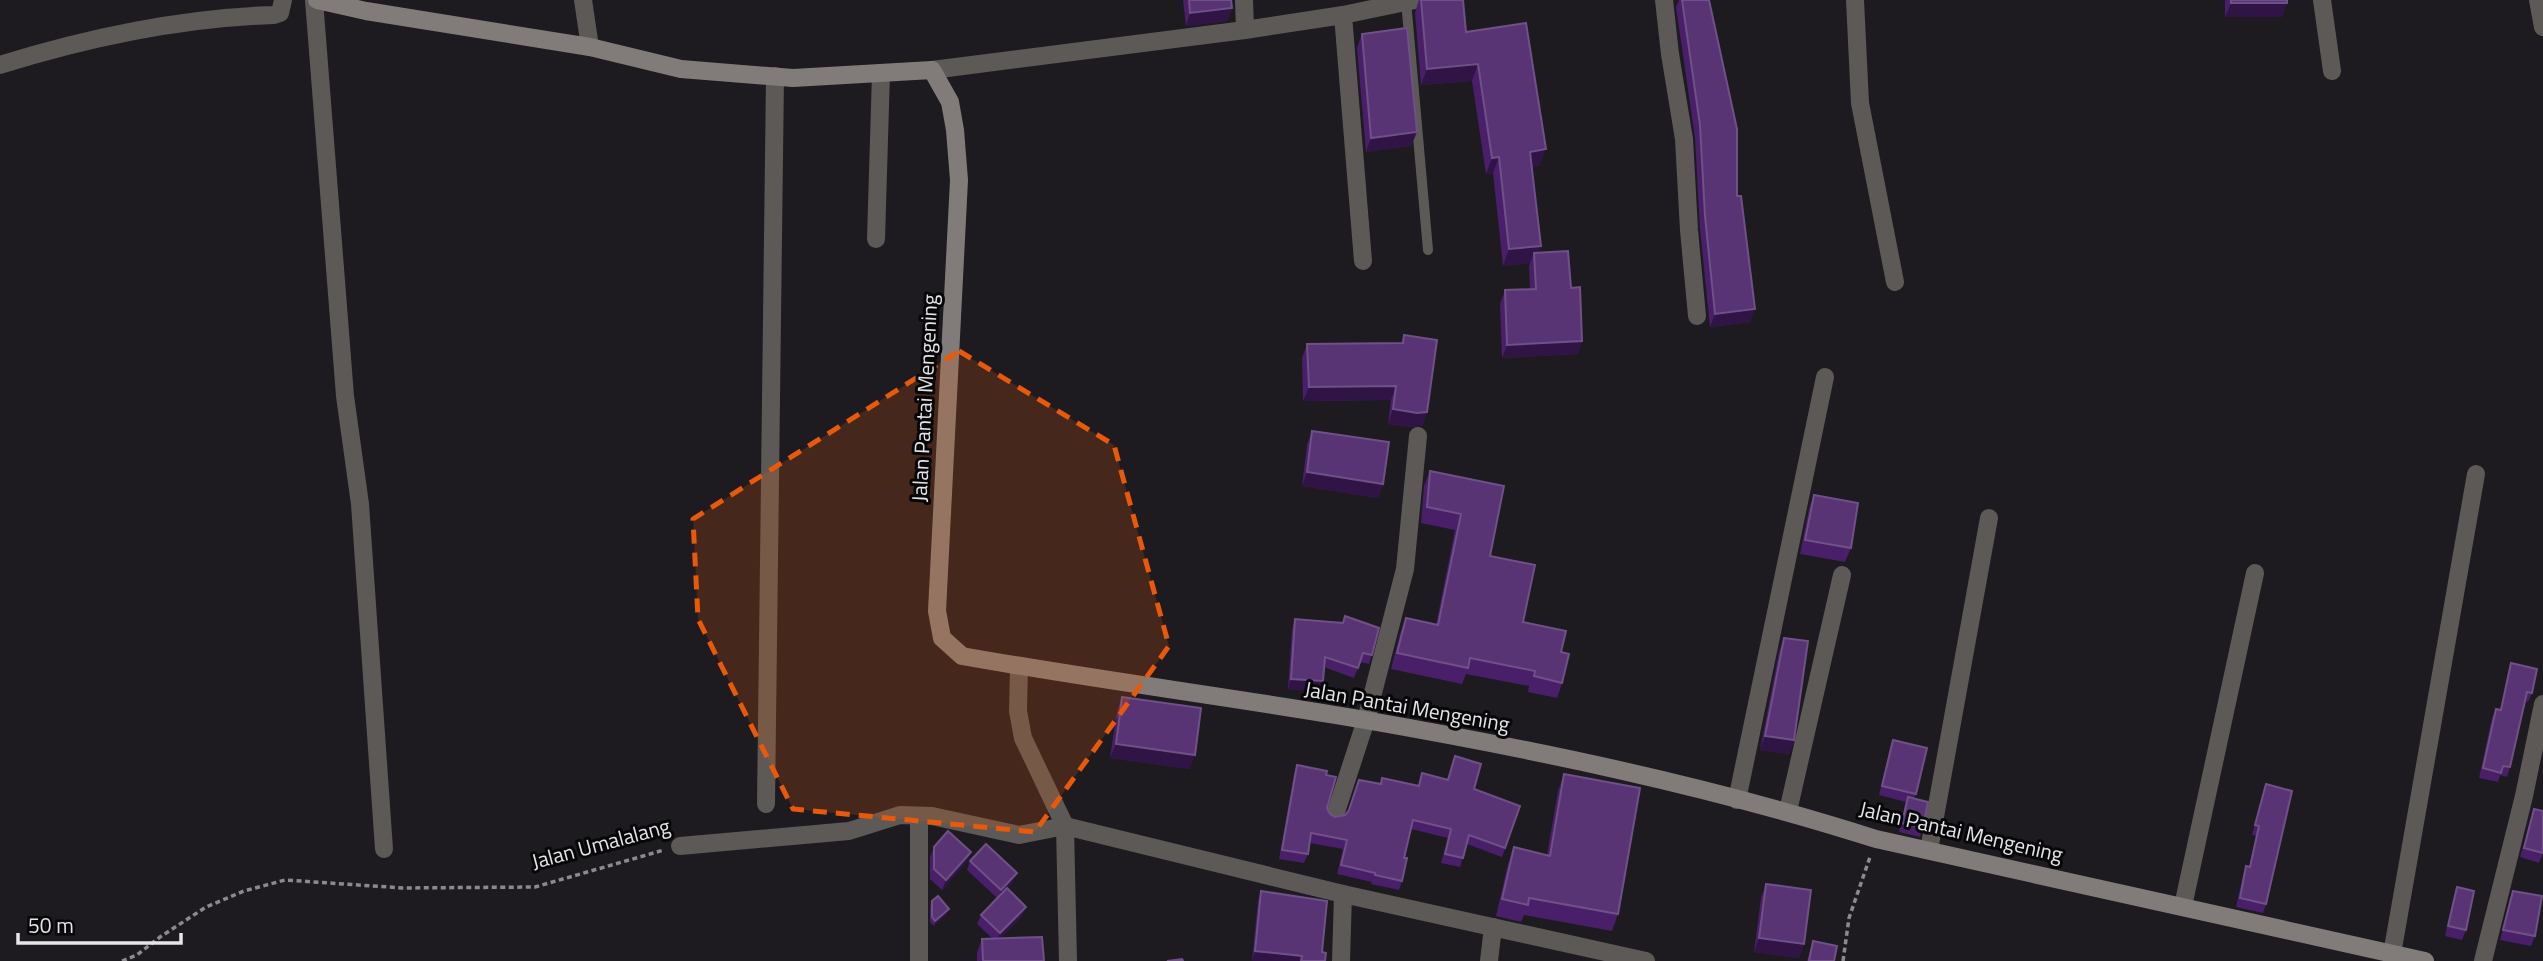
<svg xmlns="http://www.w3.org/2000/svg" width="2543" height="961" viewBox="0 0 2543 961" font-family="'Titillium Web',sans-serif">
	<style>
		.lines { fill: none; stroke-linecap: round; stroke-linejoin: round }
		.path { stroke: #8b8a8e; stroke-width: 3.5; stroke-dasharray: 5 3.5; stroke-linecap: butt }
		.lane { stroke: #5c5957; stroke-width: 10 }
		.street { stroke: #5c5957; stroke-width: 18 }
		.secondary { stroke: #817c79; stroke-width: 18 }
		.wall { fill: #481f68 }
		.shaded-wall { fill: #301445 }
		.building { fill: #593475; stroke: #6f5087; stroke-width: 2 }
		.marked { fill: #e8590c; fill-opacity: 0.2; stroke: #e8590c; stroke-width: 5; stroke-dasharray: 14 9; stroke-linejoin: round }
		.labels { text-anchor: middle; stroke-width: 6; stroke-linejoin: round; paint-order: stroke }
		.street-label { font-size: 21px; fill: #e6e5e8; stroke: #070608 }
	</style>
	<rect width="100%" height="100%" fill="#1d1b20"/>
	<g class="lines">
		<g class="path">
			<path d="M 122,961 L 137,955 L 160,937 L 206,907 L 244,891 L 285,880 L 403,888 L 535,887 L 664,850"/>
			<path d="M 1843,961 L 1849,918 L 1870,857"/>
		</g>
		<path class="lane" d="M 1406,1 L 1428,250"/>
		<g class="street">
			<path d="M 314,0 L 345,396 L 360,504 L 384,849"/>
			<path d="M 583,0 L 590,47"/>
			<path d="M 1244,0 L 1245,30"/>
			<path d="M 1664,0 L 1670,54 L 1684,139 L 1689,230 L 1697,316"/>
			<path d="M 1855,0 L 1860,103 L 1895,282"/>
			<path d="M 2322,0 L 2332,71"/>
			<path d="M 2538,0 L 2543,27"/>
			<path d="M 1343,15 L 1363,261"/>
			<path d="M 0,65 C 90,37 179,18 274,15 L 280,13 L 283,0"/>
			<path d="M 932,70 L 1245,30 L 1343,15 L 1415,0"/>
			<path d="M 876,239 L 881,73"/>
			<path d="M 1019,666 L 1018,711 L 1023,738 L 1065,826 L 1068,961"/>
			<path d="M 1737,800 L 1825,377"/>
			<path d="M 766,804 L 775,76"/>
			<path d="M 1788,811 L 1842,575"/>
			<path d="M 1335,815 L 1366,720 L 1405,569 L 1418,436"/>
			<path d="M 680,846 L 849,831 L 900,815 L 932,816 L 1019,835 L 1065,826 L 1343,894 L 1646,961"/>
			<path d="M 1929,850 L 1989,518"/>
			<path d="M 2183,906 L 2255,573"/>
			<path d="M 2392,954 L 2476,474"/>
			<path d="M 919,961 L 919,816"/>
			<path d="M 1341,961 L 1343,894"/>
			<path d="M 1489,961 L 1493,927"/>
			<path d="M 2483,961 L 2524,796 L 2543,704"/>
		</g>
		<path class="secondary" d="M 317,0 L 366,11 L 590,47 L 681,69 L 793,78 L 932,70 L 950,102 L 955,130 L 959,180 L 937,611 L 942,638 L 962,656 C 1096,680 1231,697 1365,720 C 1537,750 1710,786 1876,839 L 2425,961"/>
	</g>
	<g class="wall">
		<path d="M 1183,0 L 1231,0 L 1232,8 L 1227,21 L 1186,26 Z"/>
		<path d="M 1419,0 L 1466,32 L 1540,165 L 1532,167 L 1539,253 L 1578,354 L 1502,358 L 1500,304 L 1505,290 L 1530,289 L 1529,267 L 1530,263 L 1503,266 L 1493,173 L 1486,174 L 1472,81 L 1421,85 L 1415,13 Z"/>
		<path d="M 1679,0 L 1709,0 L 1737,196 L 1750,322 L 1710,327 L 1700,229 L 1695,138 L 1676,7 Z"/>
		<path d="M 2225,0 L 2287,0 L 2282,17 L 2225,17 Z"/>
		<path d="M 1362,34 L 1411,146 L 1366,152 L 1357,48 Z"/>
		<path d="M 1404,335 L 1427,412 L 1422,426 L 1412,427 L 1388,424 L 1391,400 L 1303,401 L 1302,358 L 1307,344 L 1401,343 Z"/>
		<path d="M 1312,431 L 1383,484 L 1378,498 L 1302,486 L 1307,445 Z"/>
		<path d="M 1430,471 L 1490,556 L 1523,622 L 1561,652 L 1562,683 L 1557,698 L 1528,692 L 1529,686 L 1466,674 L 1462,684 L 1391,669 L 1400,634 L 1406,618 L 1436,625 L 1455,530 L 1421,523 L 1424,486 Z"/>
		<path d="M 1814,495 L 1851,548 L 1845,562 L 1800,554 L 1809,509 Z"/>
		<path d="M 1295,619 L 1372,655 L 1369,664 L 1360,662 L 1354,678 L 1324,667 L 1323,681 L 1320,691 L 1288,689 L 1292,629 Z"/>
		<path d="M 1784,638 L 1794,740 L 1789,754 L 1760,750 L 1779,652 Z"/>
		<path d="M 2511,663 L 2532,693 L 2528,702 L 2525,701 L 2510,767 L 2507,777 L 2500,775 L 2498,782 L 2479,778 L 2492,718 L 2496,709 L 2500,710 L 2508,673 Z"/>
		<path d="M 1122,697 L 1190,769 L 1110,758 L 1117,711 Z"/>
		<path d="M 1893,740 L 1916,794 L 1914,798 L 1923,828 L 1920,837 L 1899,832 L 1906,802 L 1879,795 L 1890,749 Z"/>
		<path d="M 1455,756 L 1474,789 L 1520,806 L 1502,857 L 1467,844 L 1460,867 L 1441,863 L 1448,838 L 1411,829 L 1404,858 L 1402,881 L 1399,890 L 1371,884 L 1372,882 L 1337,874 L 1343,849 L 1310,843 L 1308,854 L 1304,863 L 1279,859 L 1294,774 L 1297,765 L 1326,775 L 1327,808 L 1330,814 L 1335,817 L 1345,815 L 1348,811 L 1380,784 L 1382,778 L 1418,786 L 1422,773 L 1447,780 Z"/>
		<path d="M 1564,774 L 1618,914 L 1612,931 L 1524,915 L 1521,922 L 1496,916 L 1508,864 L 1514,847 L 1547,855 L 1558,791 Z"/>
		<path d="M 2266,784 L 2266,904 L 2263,913 L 2236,907 L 2243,876 L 2246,866 L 2249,867 L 2256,836 L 2252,835 Z"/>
		<path d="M 2534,809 L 2543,853 L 2539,863 L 2520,857 Z"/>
		<path d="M 934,847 L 967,861 L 942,890 L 930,879 L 930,857 Z"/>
		<path d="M 970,861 L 1013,882 L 1007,889 L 1022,916 L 1001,938 L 1044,961 L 977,961 L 977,952 L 982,939 L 992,938 L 977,924 L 981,915 L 997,898 L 967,870 Z"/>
		<path d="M 1766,884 L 1804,944 L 1799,958 L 1754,952 L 1761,898 Z"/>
		<path d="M 2457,887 L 2466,930 L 2462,940 L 2445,936 L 2454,897 Z"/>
		<path d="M 1261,891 L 1322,952 L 1325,961 L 1252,961 L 1258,901 Z"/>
		<path d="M 2513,891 L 2535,936 L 2531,946 L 2500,940 Z"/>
		<path d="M 932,901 L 947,914 L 934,926 L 930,922 L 930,906 Z"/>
		<path d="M 1813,941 L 1834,961 L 1807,961 Z"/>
	</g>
	<g class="shaded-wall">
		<path d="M 2231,3 L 2287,3 L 2282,17 L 2225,17 Z"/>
		<path d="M 1232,8 L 1227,21 L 1186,26 L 1190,13 Z"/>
		<path d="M 1478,64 L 1472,81 L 1421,85 L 1427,69 Z"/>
		<path d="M 1417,132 L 1411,146 L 1366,152 L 1371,138 Z"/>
		<path d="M 1546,149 L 1540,165 L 1524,168 L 1530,152 Z"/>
		<path d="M 1499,157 L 1493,173 L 1486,174 L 1492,158 Z"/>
		<path d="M 1541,246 L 1535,262 L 1534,253 L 1530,263 L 1503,266 L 1509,249 Z"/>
		<path d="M 1755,309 L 1750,322 L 1710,327 L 1715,314 Z"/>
		<path d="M 1582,341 L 1578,354 L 1502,358 L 1507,345 Z"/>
		<path d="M 1396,386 L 1391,400 L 1303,401 L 1309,387 Z"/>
		<path d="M 1393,409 L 1427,412 L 1422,426 L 1412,427 L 1388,424 Z"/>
		<path d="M 1307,472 L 1383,484 L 1378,498 L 1302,486 Z"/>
		<path d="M 1291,679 L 1323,681 L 1320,691 L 1288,689 Z"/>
		<path d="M 1765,736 L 1794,740 L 1789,754 L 1760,750 Z"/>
		<path d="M 1116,744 L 1195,755 L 1190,769 L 1110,758 Z"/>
		<path d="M 971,852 L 967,861 L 942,890 L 946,880 Z"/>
		<path d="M 1017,873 L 1013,882 L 998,899 L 1001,890 Z"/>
		<path d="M 1026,907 L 1022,916 L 996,943 L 1000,933 Z"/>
		<path d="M 949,909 L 947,914 L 934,926 L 935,921 Z"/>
		<path d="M 1759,938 L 1804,944 L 1799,958 L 1754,952 Z"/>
		<path d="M 1255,951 L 1302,956 L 1300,961 L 1252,961 Z"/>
	</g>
	<g class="building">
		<path d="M 1189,0 L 1231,0 L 1232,8 L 1190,13 Z"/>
		<path d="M 1421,0 L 1463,0 L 1466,32 L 1526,23 L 1546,149 L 1530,152 L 1541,246 L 1509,249 L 1499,157 L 1492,158 L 1478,64 L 1427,69 Z"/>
		<path d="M 1682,0 L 1709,0 L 1737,129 L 1737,196 L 1741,196 L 1755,309 L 1715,314 L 1705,216 L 1700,125 Z"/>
		<rect x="2231" y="0" width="56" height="3"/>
		<path d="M 1407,28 L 1417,132 L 1371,138 L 1362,34 Z"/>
		<path d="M 1568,251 L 1571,288 L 1580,287 L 1582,341 L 1507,345 L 1505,290 L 1536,289 L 1534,253 Z"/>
		<path d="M 1404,335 L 1437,340 L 1427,412 L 1417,413 L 1393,409 L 1396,386 L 1309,387 L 1307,344 L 1403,343 Z"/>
		<path d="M 1312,431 L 1389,442 L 1383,484 L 1307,472 Z"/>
		<path d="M 1430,471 L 1504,486 L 1490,556 L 1535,565 L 1523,622 L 1566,631 L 1561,652 L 1569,654 L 1562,683 L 1534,676 L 1535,671 L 1470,658 L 1468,668 L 1397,653 L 1406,618 L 1438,625 L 1461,514 L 1427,507 Z"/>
		<path d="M 1814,495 L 1858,503 L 1851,548 L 1805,540 Z"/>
		<path d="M 1345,616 L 1379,628 L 1372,655 L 1363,653 L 1358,668 L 1325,657 L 1323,681 L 1291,679 L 1295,619 L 1343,623 Z"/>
		<path d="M 1784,638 L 1808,641 L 1794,740 L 1765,736 Z"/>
		<path d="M 2511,663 L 2537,669 L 2532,693 L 2527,692 L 2510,767 L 2503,766 L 2501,773 L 2483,768 L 2496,709 L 2501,710 Z"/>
		<path d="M 1122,697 L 1201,708 L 1195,755 L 1116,744 Z"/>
		<path d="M 1893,740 L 1927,748 L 1916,794 L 1882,786 Z"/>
		<path d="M 1455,756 L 1481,764 L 1474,789 L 1520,806 L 1505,848 L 1469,835 L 1463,858 L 1445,854 L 1451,829 L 1413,820 L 1404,858 L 1407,858 L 1402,881 L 1375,875 L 1375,873 L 1341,865 L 1347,840 L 1311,833 L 1308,854 L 1282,850 L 1297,765 L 1327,771 L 1326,775 L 1336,777 L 1327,808 L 1330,814 L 1335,817 L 1345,815 L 1349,810 L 1359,780 L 1381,784 L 1382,778 L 1419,786 L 1422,773 L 1448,780 Z"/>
		<path d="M 1564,774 L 1640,788 L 1618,914 L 1529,898 L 1528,905 L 1502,899 L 1514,847 L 1550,856 Z"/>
		<path d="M 2266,784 L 2292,791 L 2266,904 L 2240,898 L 2246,866 L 2250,867 L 2259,826 L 2255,825 Z"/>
		<path d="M 1908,797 L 1928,802 L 1923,828 L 1902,823 Z"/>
		<path d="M 2534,809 L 2543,811 L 2543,853 L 2524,848 Z"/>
		<path d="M 948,831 L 971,852 L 946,880 L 934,869 L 934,847 Z"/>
		<path d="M 986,844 L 1017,873 L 1001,890 L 970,861 Z"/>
		<path d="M 1766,884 L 1811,890 L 1804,944 L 1759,938 Z"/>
		<path d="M 2457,887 L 2474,891 L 2466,930 L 2448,926 Z"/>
		<path d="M 1007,888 L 1026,907 L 1000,933 L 981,915 Z"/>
		<path d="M 1261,891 L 1327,901 L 1322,952 L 1326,953 L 1325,961 L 1301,961 L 1302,956 L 1255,951 Z"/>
		<path d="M 2513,891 L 2542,896 L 2535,936 L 2503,930 Z"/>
		<path d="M 938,896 L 949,909 L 935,921 L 932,917 L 932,901 Z"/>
		<path d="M 1042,937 L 1044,961 L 983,961 L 982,939 Z"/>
		<path d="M 1813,941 L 1837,946 L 1834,961 L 1809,961 Z"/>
		<path d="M 1182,959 L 1183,961 L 1167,961 Z"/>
	</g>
	<path class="marked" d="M 959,351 L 1114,445 L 1169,646 L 1035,832 L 793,809 L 698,619 L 693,519 Z"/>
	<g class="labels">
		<g class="street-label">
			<text transform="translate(925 398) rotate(-87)" y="7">Jalan Pantai Mengening</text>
			<text transform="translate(1407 707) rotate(10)" y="7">Jalan Pantai Mengening</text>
			<text transform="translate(1961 832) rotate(13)" y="7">Jalan Pantai Mengening</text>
			<text transform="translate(601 844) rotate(-15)" y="7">Jalan Umalalang</text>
		</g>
	</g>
	<path d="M18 933v10h163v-10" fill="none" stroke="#e6e5e8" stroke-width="3.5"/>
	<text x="28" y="933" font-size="21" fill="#e6e5e8" stroke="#070608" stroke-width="5" paint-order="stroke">50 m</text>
</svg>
